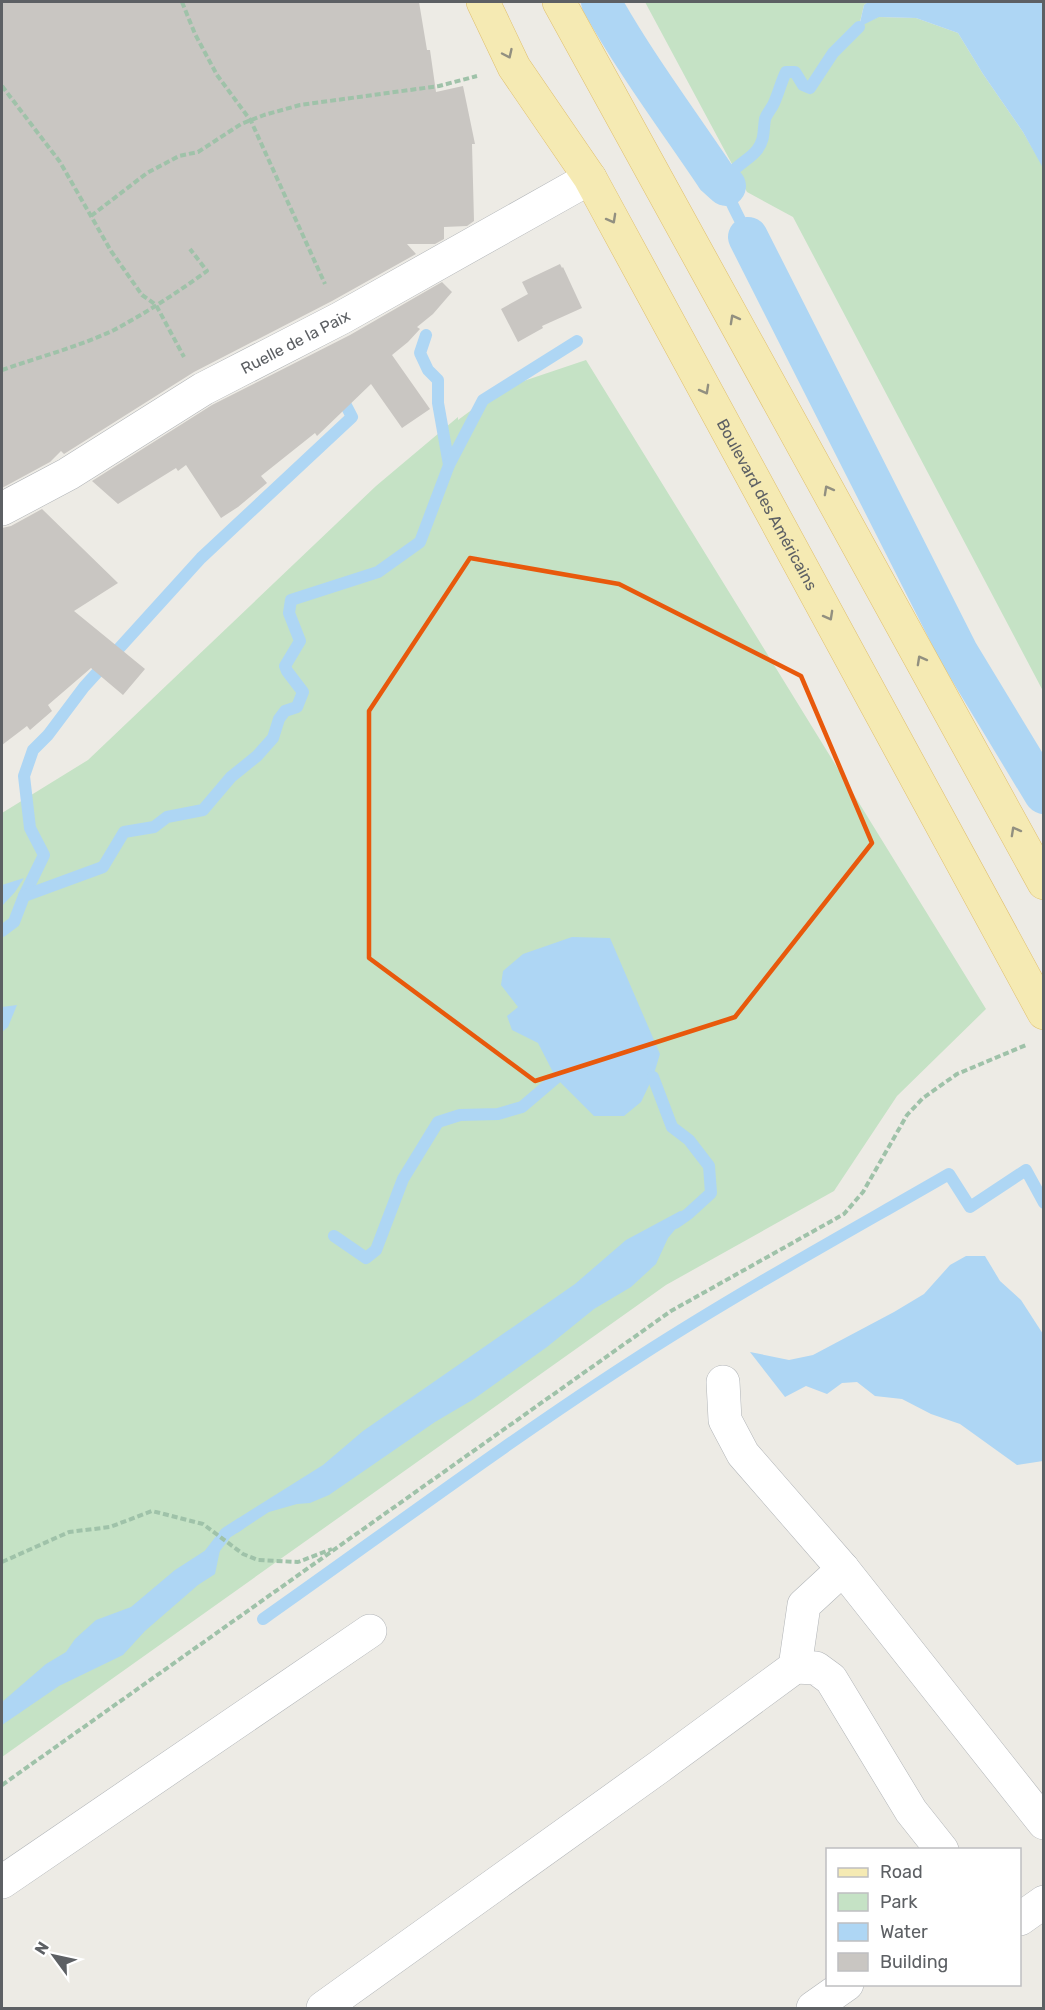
<svg xmlns="http://www.w3.org/2000/svg" width="1045" height="2010" viewBox="0 0 1045 2010" font-family="Rubik,sans-serif">
	<style>
		.green { fill: #c5e2c5 }
		.water { fill: #aed6f4 }
		.lines { fill: none; stroke-linecap: round; stroke-linejoin: round }
		.stream { stroke: #aed6f4; stroke-width: 12 }
		.canal { stroke: #aed6f4; stroke-width: 40 }
		.building { fill: #c9c6c2 }
		.minor-casing { stroke: #b2b5b8; stroke-width: 34 }
		.major-casing { stroke: #e0bf6c; stroke-width: 34 }
		.path { stroke: #9fc2a9; stroke-width: 4; stroke-dasharray: 6 3; stroke-linecap: butt }
		.minor { stroke: #fff; stroke-width: 33 }
		.major { stroke: #f5eab3; stroke-width: 33 }
		.oneway { stroke: #929080 }
		.marked { fill: none; stroke: #e8590c; stroke-width: 4.5; stroke-linejoin: round }
		.labels { text-anchor: middle; stroke-width: 5; stroke-linejoin: round; paint-order: stroke }
		.street-label { font-size: 16px; fill: #5d6064; stroke: #fff }
	</style>
	<rect width="100%" height="100%" fill="#edebe5"/>
	<g class="green">
		<path d="M 645,2 L 868,2 L 864,5 L 859,26 L 878,17 L 916,18 L 958,33 L 983,74 L 1023,132 L 1044,168 L 1043,691 L 793,217 L 747,192 Z"/>
		<path d="M 586,360 L 986,1009 L 897,1096 L 834,1191 L 666,1285 L 2,1757 L 2,813 L 88,760 L 376,486 L 458,417 L 458,420 L 500,389 Z"/>
	</g>
	<g class="water">
		<path d="M 868,2 L 1043,2 L 1043,168 L 1023,132 L 983,74 L 958,33 L 916,18 L 879,17 L 859,27 L 864,5 Z"/>
		<path d="M 24,878 L 15,892 L 2,906 L 2,885 Z"/>
		<path d="M 572,937 L 610,938 L 660,1054 L 653,1077 L 641,1102 L 624,1116 L 594,1116 L 556,1078 L 538,1043 L 512,1030 L 507,1016 L 518,1007 L 501,985 L 503,971 L 523,954 Z"/>
		<path d="M 17,1005 L 8,1027 L 2,1032 L 2,1007 Z"/>
		<path d="M 680,1211 L 688,1214 L 668,1238 L 656,1264 L 631,1287 L 594,1309 L 547,1347 L 474,1399 L 435,1422 L 329,1495 L 310,1503 L 297,1504 L 269,1512 L 237,1533 L 226,1533 L 237,1519 L 323,1465 L 363,1431 L 575,1284 L 626,1240 Z"/>
		<path d="M 966,1256 L 985,1256 L 1000,1281 L 1021,1300 L 1043,1334 L 1043,1461 L 1017,1465 L 960,1424 L 931,1414 L 902,1399 L 875,1396 L 857,1382 L 842,1383 L 827,1394 L 806,1386 L 785,1397 L 750,1352 L 789,1360 L 813,1355 L 894,1312 L 924,1294 L 950,1265 Z"/>
		<path d="M 213,1542 L 219,1543 L 220,1550 L 215,1574 L 198,1585 L 145,1631 L 123,1655 L 59,1686 L 2,1725 L 2,1702 L 46,1664 L 66,1652 L 75,1639 L 96,1620 L 131,1607 L 175,1570 L 206,1550 Z"/>
	</g>
	<g class="lines">
		<g class="stream">
			<path d="M 741,247 L 748,237 C 743,223 726,197 726,185 C 727,169 749,161 757,150 C 765,140 763,131 765,119 C 767,113 772,108 774,103 C 779,92 781,82 786,72 L 795,72 L 803,85 L 810,88 L 833,53 L 859,27"/>
			<path d="M 426,335 L 420,353 L 428,370 L 438,380 L 438,403 L 449,465"/>
			<path d="M 24,896 L 44,855 L 30,828 L 24,776 L 33,750 L 48,735 L 84,687 L 201,558 L 352,417 L 340,394"/>
			<path d="M 2,931 L 14,922 L 24,896 L 103,867 L 124,832 L 154,827 L 167,817 L 203,810 L 231,777 L 257,756 L 273,738 L 279,719 L 285,711 L 297,707 L 303,692 L 287,671 L 285,666 L 300,641 L 289,613 L 291,600 L 378,572 L 420,542 L 449,465 L 483,400 L 577,341"/>
			<path d="M 653,1077 L 672,1127 L 689,1140 L 709,1166 L 711,1193 L 688,1214 L 675,1223"/>
			<path d="M 334,1236 L 366,1258 L 376,1250 L 403,1179 L 438,1122 L 460,1115 L 498,1114 L 522,1107 L 556,1078"/>
			<path d="M 210,1554 L 226,1533 L 240,1524"/>
			<path d="M 263,1619 C 388,1531 511,1439 640,1356 C 741,1291 845,1234 949,1174 L 970,1207 L 1026,1170 L 1044,1203"/>
		</g>
		<g class="canal">
			<path d="M 601,2 C 635,63 677,119 716,177 L 726,186"/>
			<path d="M 748,237 L 958,652 L 1044,794"/>
		</g>
	</g>
	<g class="building">
		<path d="M 2,2 L 419,2 L 427,50 L 430,50 L 436,92 L 463,86 L 475,144 L 472,144 L 474,221 L 467,226 L 444,227 L 444,239 L 435,244 L 407,244 L 416,254 L 332,301 L 194,372 L 64,454 L 61,451 L 50,462 L 2,488 Z"/>
		<path d="M 560,264 L 562,268 L 563,267 L 582,308 L 542,326 L 543,328 L 518,342 L 501,309 L 528,294 L 522,282 Z"/>
		<path d="M 442,282 L 452,292 L 433,314 L 417,327 L 420,329 L 408,342 L 392,355 L 430,409 L 402,428 L 371,384 L 317,436 L 315,433 L 261,476 L 267,483 L 238,507 L 221,518 L 186,465 L 178,471 L 176,468 L 118,504 L 92,481 L 212,405 L 350,335 Z"/>
		<path d="M 42,509 L 118,583 L 74,611 L 145,669 L 123,695 L 91,668 L 48,705 L 52,711 L 30,730 L 27,726 L 2,745 L 2,528 L 11,526 Z"/>
	</g>
	<g class="lines">
		<defs>
			<g id="minor">
				<path id="s1" d="M 2,509 L 68,474 L 203,389 L 341,318 L 590,178"/>
				<path d="M 723,1382 L 725,1420 L 743,1454 L 843,1569 L 1044,1823"/>
				<path d="M 795,1667 L 816,1668 L 831,1679 L 911,1811 L 942,1850"/>
				<path d="M 2,1882 L 370,1631"/>
				<path d="M 1020,1919 L 1044,1902"/>
				<path d="M 323,2008 L 659,1767 L 795,1667 L 804,1605 L 843,1569"/>
				<path d="M 813,2008 L 847,1984"/>
			</g>
			<g id="major">
				<path id="s2" d="M 483,2 L 514,67 L 590,178 L 1044,1013"/>
				<path d="M 559,2 L 1044,883"/>
			</g>
		</defs>
		<use href="#minor" class="minor-casing"/>
		<use href="#major" class="major-casing"/>
		<g class="path">
			<path d="M 182,2 L 195,34 L 217,75 L 251,121 L 325,284"/>
			<path d="M 2,86 L 60,162 L 111,251 L 142,295 L 156,305 L 184,357"/>
			<path d="M 91,216 L 147,173 L 179,156 L 198,152 L 241,124 L 264,115 L 300,105 L 439,86 L 477,76"/>
			<path d="M 2,370 C 39,357 78,347 114,330 C 146,313 178,292 207,271 L 190,249"/>
			<path d="M 2,1562 L 69,1532 L 110,1527 L 152,1511 L 203,1524 L 243,1554 L 258,1560 L 298,1562 L 332,1549"/>
			<path d="M 2,1785 L 671,1311 L 844,1214 L 863,1192 L 907,1115 L 923,1098 L 957,1074 L 1026,1045"/>
		</g>
		<use href="#minor" class="minor"/>
		<use href="#major" class="major"/>
	</g>
	<defs><path id="oneway-chevron" d="M-2-3.5L2.5 0L-2 3.5" fill="none" stroke-width="1.6" stroke-linecap="round" stroke-linejoin="round" transform="scale(1.5)"/></defs>
	<g class="oneway">
		<use href="#oneway-chevron" transform="translate(508 54) rotate(65)"/>
		<use href="#oneway-chevron" transform="translate(612 219) rotate(61)"/>
		<use href="#oneway-chevron" transform="translate(734 319) rotate(-119)"/>
		<use href="#oneway-chevron" transform="translate(705 390) rotate(61)"/>
		<use href="#oneway-chevron" transform="translate(828 490) rotate(-119)"/>
		<use href="#oneway-chevron" transform="translate(829 616) rotate(61)"/>
		<use href="#oneway-chevron" transform="translate(921 660) rotate(-119)"/>
		<use href="#oneway-chevron" transform="translate(1015 831) rotate(-119)"/>
	</g>
	<path class="marked" d="M 470,558 L 619,584 L 801,676 L 872,843 L 735,1017 L 535,1081 L 369,958 L 369,711 Z"/>
	<g class="labels">
		<g class="street-label">
			<text dy="6" stroke="none"><textPath href="#s1" startOffset="338">Ruelle de la Paix</textPath></text>
			<text dy="6" stroke="none"><textPath href="#s2" startOffset="578">Boulevard des Américains</textPath></text>
		</g>
	</g>
	<rect width="1045" height="2010" fill="none" stroke="#5d6064" stroke-width="6"/>
	<rect x="826" y="1848" width="195" height="138" fill="#ffffff" stroke="#bebfc1" stroke-width="1.5"/>
	<rect x="838" y="1868" width="30" height="9" fill="#f5eab3" stroke="#bebfc1" stroke-width="1.5"/>
	<text x="880" y="1878" font-size="18" fill="#5d6064">Road</text>
	<rect x="838" y="1893" width="30" height="18" fill="#c5e2c5" stroke="#bebfc1" stroke-width="1.5"/>
	<text x="880" y="1908" font-size="18" fill="#5d6064">Park</text>
	<rect x="838" y="1923" width="30" height="18" fill="#aed6f4" stroke="#bebfc1" stroke-width="1.5"/>
	<text x="880" y="1938" font-size="18" fill="#5d6064">Water</text>
	<rect x="838" y="1953" width="30" height="18" fill="#c9c6c2" stroke="#bebfc1" stroke-width="1.5"/>
	<text x="880" y="1968" font-size="18" fill="#5d6064">Building</text>
	<g transform="translate(54 1956) rotate(303)" stroke="#ffffff" stroke-width="4.5" paint-order="stroke">
	<path d="M0-4.5L10 22L0 15L-10 22Z" fill="#5d6064"/>
	<text y="-9" font-size="16" font-weight="bold" text-anchor="middle" fill="#5d6064">N</text>
	</g>
</svg>
